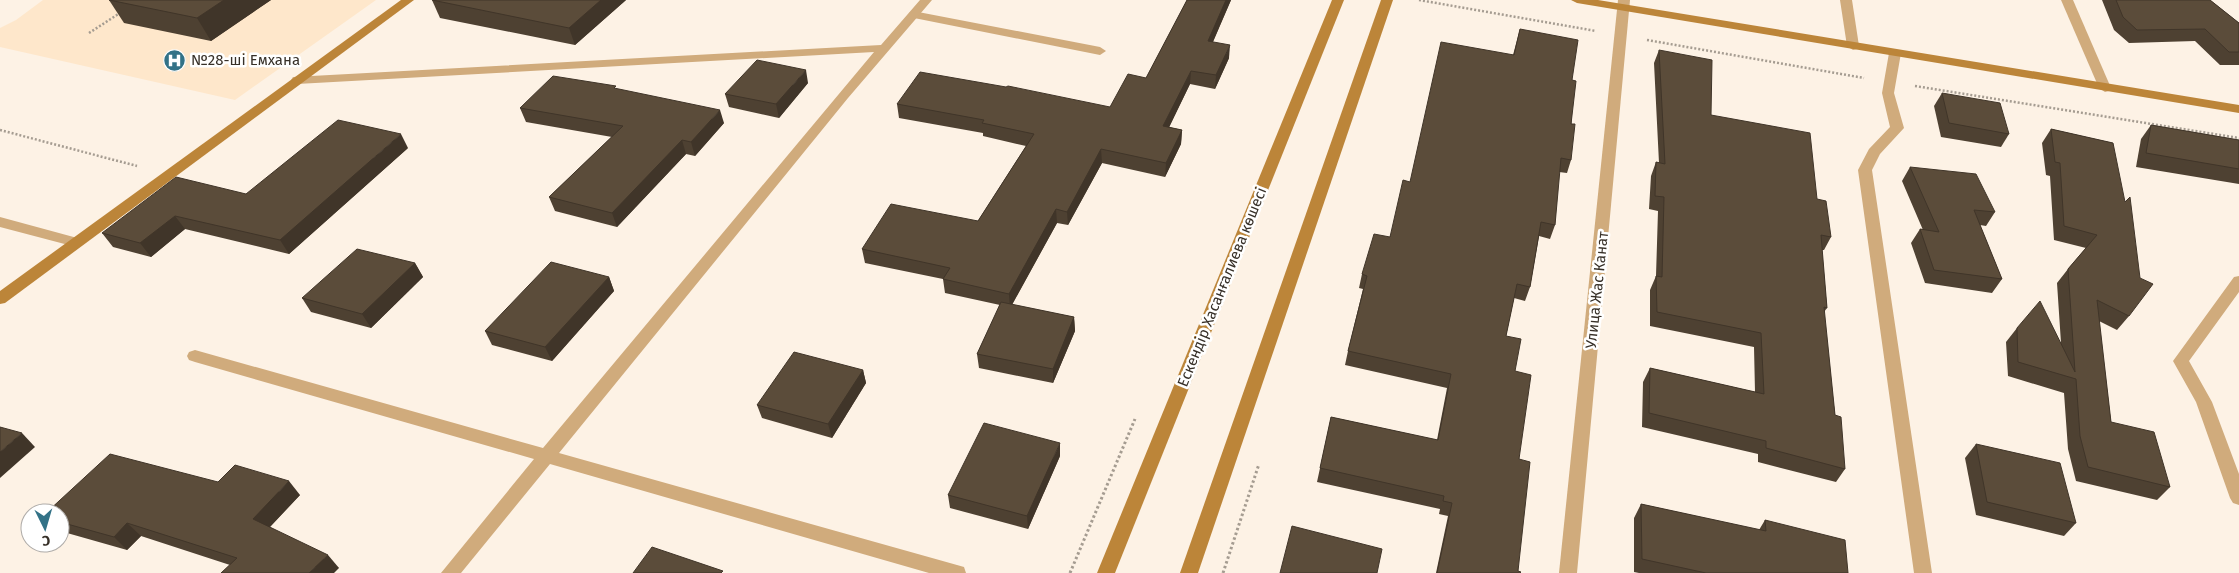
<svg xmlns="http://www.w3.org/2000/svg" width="2239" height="573" viewBox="0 0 2239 573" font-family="'Fira Sans',sans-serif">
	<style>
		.built { fill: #fee7cb }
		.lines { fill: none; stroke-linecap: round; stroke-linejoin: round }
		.path-far1 { stroke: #a59c91; stroke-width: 2.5; stroke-dasharray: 2 2; stroke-linecap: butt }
		.path { stroke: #a59c91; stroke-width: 3; stroke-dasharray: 2.5 2.5; stroke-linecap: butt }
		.lane { fill: #d0ab7c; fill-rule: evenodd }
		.street { fill: #d0ab7c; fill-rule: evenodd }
		.secondary { fill: #bc8539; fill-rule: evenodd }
		.wall { fill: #4e4132 }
		.shaded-wall { fill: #403529 }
		.building { fill: #5b4c3a; stroke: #403529 }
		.labels { text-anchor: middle; stroke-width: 5; stroke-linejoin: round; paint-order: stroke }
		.poi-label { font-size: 15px; fill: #373028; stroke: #fff; text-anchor: start }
		.street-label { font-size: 15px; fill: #373028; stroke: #fff }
	</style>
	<rect width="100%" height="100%" fill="#fdf2e5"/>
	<path class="built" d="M 43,0 L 376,0 L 235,100 L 0,47 L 0,28 L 16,20 Z"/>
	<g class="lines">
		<g class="path-far1">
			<path d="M 1419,0 L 1596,31"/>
			<path d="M 89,33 L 120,13"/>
			<path d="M 1647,40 L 1864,78"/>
			<path d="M 1915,86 L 2239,138"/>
			<path d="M 0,130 L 137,166"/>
		</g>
		<g class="path">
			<path d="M 1070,573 L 1135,419"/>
			<path d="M 1223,573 L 1259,464"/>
		</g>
		<g class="lane">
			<path d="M 913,11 L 1100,47 L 1106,51 L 1100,55 L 909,17 L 909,13 Z"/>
			<path d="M 2239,276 L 2239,292 L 2189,361 L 2212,402 L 2239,474 L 2239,505 L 2233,503 L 2230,498 L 2196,402 L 2173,361 L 2234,277 Z"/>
		</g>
		<g class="street">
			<path d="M 920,0 L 932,0 L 848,98 L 559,453 L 957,565 L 964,567 L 966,573 L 929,573 L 550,464 L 461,573 L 441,573 L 534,459 L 195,362 L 189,360 L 187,356 L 189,352 L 195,350 L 543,448 L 874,52 L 297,84 L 293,83 L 291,80 L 293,77 L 881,45 Z"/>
			<path d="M 1618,0 L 1630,0 L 1577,573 L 1559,573 Z"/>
			<path d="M 1840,0 L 1852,0 L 1859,46 L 1857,49 L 1853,50 L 1847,46 Z"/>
			<path d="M 2061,0 L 2073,0 L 2111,88 L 2109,91 L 2105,92 L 2099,88 Z"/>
			<path d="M 1895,49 L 1901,53 L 1894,93 L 1904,128 L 1880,154 L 1872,170 L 1932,573 L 1914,573 L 1858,170 L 1869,149 L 1890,127 L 1882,93 L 1889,53 Z"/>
			<path d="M 0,217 L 81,239 L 83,242 L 76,247 L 0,227 Z"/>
		</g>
		<g class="secondary">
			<path d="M 401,0 L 414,0 L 5,303 L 0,304 L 0,291 Z"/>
			<path d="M 1332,0 L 1344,0 L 1115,573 L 1097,573 Z"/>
			<path d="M 1381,0 L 1393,0 L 1198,573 L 1180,573 Z"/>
			<path d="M 1571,0 L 1598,0 L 2239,105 L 2239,113 L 1577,3 Z"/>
		</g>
	</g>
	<g class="wall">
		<path d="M 109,0 L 271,0 L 211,41 L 124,23 Z"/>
		<path d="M 432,0 L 626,0 L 575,45 L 440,18 Z"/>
		<path d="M 1187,0 L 1231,0 L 1213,42 L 1229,58 L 1215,89 L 1190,84 L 1169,127 L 1182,130 L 1181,144 L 1165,177 L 1102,163 L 1068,225 L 1057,223 L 1012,305 L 1074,317 L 1075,331 L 1053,383 L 979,368 L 977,354 L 1000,305 L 945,293 L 943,279 L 865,263 L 862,249 L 978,221 L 1026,146 L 983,136 L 983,133 L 899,118 L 897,104 L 1110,107 L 1146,78 Z"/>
		<path d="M 2102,0 L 2210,0 L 2239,23 L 2239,65 L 2220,65 L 2195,41 L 2129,43 L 2114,30 Z"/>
		<path d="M 1520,29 L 1572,80 L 1571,160 L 1567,173 L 1559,172 L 1555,225 L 1550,239 L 1539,236 L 1530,287 L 1525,301 L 1514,298 L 1506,336 L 1515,371 L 1519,459 L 1518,571 L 1520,573 L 1436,573 L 1448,516 L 1439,514 L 1440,509 L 1317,482 L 1331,417 L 1437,440 L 1447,388 L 1345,365 L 1348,351 L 1363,289 L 1359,288 L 1362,274 L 1390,237 L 1410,182 L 1513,55 Z"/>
		<path d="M 1659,50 L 1711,115 L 1817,199 L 1831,237 L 1824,250 L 1822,250 L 1827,308 L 1824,312 L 1835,415 L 1845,469 L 1836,482 L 1758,462 L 1758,454 L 1642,427 L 1643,382 L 1650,368 L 1755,392 L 1754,347 L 1650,326 L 1650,290 L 1656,276 L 1658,211 L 1649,209 L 1651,176 L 1656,162 L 1659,163 L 1654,63 Z"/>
		<path d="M 808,83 L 779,118 L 729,107 L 725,94 Z"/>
		<path d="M 618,89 L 724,123 L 695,156 L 686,154 L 617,227 L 555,211 L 549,197 L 612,137 L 526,122 L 520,108 Z"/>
		<path d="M 1942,93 L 2009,134 L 2001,147 L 1941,137 L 1934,106 Z"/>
		<path d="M 2151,125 L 2239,140 L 2239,184 L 2136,167 L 2141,139 Z"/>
		<path d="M 2051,129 L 2113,143 L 2129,316 L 2117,330 L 2099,321 L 2111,422 L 2170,487 L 2157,500 L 2076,481 L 2068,449 L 2064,393 L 2008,376 L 2006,342 L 2017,328 L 2061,343 L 2057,283 L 2068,269 L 2086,248 L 2054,240 L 2050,176 L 2046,175 L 2042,143 Z"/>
		<path d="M 408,148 L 289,254 L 185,229 L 151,257 L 113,247 L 102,233 L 246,194 Z"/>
		<path d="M 1910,167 L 1995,212 L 1986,226 L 1980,225 L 2002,279 L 1992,293 L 1925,283 L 1911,243 L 1920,229 L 1923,230 L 1902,181 Z"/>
		<path d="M 415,263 L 423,277 L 371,328 L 311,312 L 302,298 Z"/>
		<path d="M 609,277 L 614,291 L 552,361 L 492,345 L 485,331 Z"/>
		<path d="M 863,370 L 866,383 L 832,438 L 762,418 L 757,405 Z"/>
		<path d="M 1976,444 L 2076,523 L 2064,536 L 1976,515 L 1965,458 Z"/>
		<path d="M 1060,456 L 1028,529 L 950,508 L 948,495 Z"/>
		<path d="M 218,482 L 300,495 L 270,527 L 339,568 L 230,565 L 141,536 L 127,550 L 60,531 L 60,513 Z"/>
		<path d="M 1641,504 L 1759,530 L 1765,520 L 1848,573 L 1639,573 L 1634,572 L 1634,518 Z"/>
	</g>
	<g class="shaded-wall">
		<path d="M 224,0 L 271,0 L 211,41 L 197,18 Z"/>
		<path d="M 601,0 L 626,0 L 575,45 L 569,28 Z"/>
		<path d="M 1226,0 L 1231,0 L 1207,55 L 1208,41 Z"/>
		<path d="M 1230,45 L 1229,58 L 1215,89 L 1216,75 Z"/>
		<path d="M 806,70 L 808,83 L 779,118 L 776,104 Z"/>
		<path d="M 1191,71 L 1190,84 L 1163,140 L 1163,126 Z"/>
		<path d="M 720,110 L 724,123 L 695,156 L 691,142 Z"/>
		<path d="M 1182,130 L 1181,144 L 1165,177 L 1166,163 Z"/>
		<path d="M 401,134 L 408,148 L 289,254 L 280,240 Z"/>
		<path d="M 682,140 L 686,154 L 617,227 L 612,213 Z"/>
		<path d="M 1101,149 L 1102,163 L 1068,225 L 1067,212 Z"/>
		<path d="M 1056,209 L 1057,223 L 1010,308 L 1009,294 Z"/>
		<path d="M 175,216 L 185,229 L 151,257 L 140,243 Z"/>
		<path d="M 415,263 L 423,277 L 371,328 L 362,314 Z"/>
		<path d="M 609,277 L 614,291 L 552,361 L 545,347 Z"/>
		<path d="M 1074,317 L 1075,331 L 1053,383 L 1053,369 Z"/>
		<path d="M 863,370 L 866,383 L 832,438 L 828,424 Z"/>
		<path d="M 22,433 L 35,447 L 0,478 L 0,452 Z"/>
		<path d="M 1060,443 L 1060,456 L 1028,529 L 1027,516 Z"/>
		<path d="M 289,481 L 300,495 L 265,532 L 253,519 Z"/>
		<path d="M 127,523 L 141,536 L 127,550 L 114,537 Z"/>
		<path d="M 328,555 L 339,568 L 334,573 L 309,573 Z"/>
	</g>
	<g class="building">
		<path d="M 109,0 L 224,0 L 197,18 Z"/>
		<path d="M 432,0 L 601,0 L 569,28 Z"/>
		<path d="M 1187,0 L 1226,0 L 1208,41 L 1230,45 L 1216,75 L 1191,71 L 1163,126 L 1182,130 L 1166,163 L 1101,149 L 1067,212 L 1056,209 L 1009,294 L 943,279 L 950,268 L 862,249 L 891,204 L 978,221 L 1034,134 L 982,123 L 984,120 L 897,104 L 920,72 L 1006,87 L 1008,86 L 1110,107 L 1128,74 L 1146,78 Z"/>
		<path d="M 2116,0 L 2210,0 L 2239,23 L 2239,52 L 2229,52 L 2205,29 L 2137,30 L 2123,17 Z"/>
		<path d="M 1520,29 L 1578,40 L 1572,80 L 1576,81 L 1571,124 L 1575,124 L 1571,160 L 1561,158 L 1555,225 L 1541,222 L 1530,287 L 1517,284 L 1506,336 L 1521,339 L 1515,371 L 1531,375 L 1519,459 L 1530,462 L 1518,571 L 1521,572 L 1520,573 L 1437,573 L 1452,503 L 1443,501 L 1444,496 L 1320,468 L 1331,417 L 1438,440 L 1451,374 L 1348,351 L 1367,276 L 1362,274 L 1374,234 L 1390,237 L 1403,180 L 1410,182 L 1441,42 L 1514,55 Z"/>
		<path d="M 1659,50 L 1712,60 L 1711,115 L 1810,133 L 1817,199 L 1826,201 L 1831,237 L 1821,235 L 1827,308 L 1824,307 L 1835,415 L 1841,417 L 1845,469 L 1766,448 L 1766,441 L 1649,413 L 1650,368 L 1764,394 L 1761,333 L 1657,312 L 1656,276 L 1662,277 L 1664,197 L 1655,196 L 1656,162 L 1665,164 Z"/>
		<path d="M 757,60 L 806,70 L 776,104 L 725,94 Z"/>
		<path d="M 553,76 L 616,86 L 614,88 L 720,110 L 691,142 L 682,140 L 612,213 L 549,197 L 623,126 L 520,108 Z"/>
		<path d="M 1942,93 L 2000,103 L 2009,134 L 1949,123 Z"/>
		<path d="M 338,120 L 401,134 L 280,240 L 175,216 L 140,243 L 102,233 L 176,177 L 246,194 Z"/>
		<path d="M 2151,125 L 2239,140 L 2239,169 L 2146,153 Z"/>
		<path d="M 2051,129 L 2113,143 L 2125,202 L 2130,197 L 2140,278 L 2153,284 L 2129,316 L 2097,300 L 2111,422 L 2154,432 L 2170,487 L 2088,467 L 2080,436 L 2076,379 L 2018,362 L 2017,328 L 2040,301 L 2075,372 L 2068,269 L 2097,235 L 2064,226 L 2060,163 L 2055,162 Z"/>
		<path d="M 1910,167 L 1976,174 L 1995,212 L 1974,210 L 2002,279 L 1934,270 L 1920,229 L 1939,232 Z"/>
		<path d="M 357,249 L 415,263 L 362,314 L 302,298 Z"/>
		<path d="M 551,262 L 609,277 L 545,347 L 485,331 Z"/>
		<path d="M 1001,302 L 1074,317 L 1053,369 L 977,354 Z"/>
		<path d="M 794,352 L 863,370 L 828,424 L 757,405 Z"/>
		<path d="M 984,423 L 1060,443 L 1027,516 L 948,495 Z"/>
		<path d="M 0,427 L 22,433 L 0,452 Z"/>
		<path d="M 1976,444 L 2060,463 L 2076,523 L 1987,502 Z"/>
		<path d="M 110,454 L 218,482 L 235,465 L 289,481 L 253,519 L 328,555 L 309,573 L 221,573 L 237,558 L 127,523 L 114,537 L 60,522 L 60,513 L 46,513 Z"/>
		<path d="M 1641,504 L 1766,531 L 1765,520 L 1845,540 L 1848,573 L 1706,573 L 1642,559 Z"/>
		<path d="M 1292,526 L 1382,549 L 1377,573 L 1280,573 Z"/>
		<path d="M 652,547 L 723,571 L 721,573 L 633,573 Z"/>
	</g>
	<defs>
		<symbol id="hospital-disc" viewBox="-11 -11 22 22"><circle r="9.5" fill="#337287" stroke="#fff"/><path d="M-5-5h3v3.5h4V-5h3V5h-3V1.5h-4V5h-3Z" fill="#fff"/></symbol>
	</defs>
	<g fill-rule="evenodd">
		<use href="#hospital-disc" x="162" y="48" width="25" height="25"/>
	</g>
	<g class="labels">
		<g class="poi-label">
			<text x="191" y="65">№28-ші Емхана</text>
		</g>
		<g class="street-label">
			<text transform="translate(1222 287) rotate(-68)" y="5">Ескендір Хасанғалиева көшесі</text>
			<text transform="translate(1597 290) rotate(-84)" y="5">Улица Жас Канат</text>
		</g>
	</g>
	<g transform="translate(45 528) rotate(175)"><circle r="24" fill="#ffffff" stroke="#afaca9"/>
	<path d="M0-4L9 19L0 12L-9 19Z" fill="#337287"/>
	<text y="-8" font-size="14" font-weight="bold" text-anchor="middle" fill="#373028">С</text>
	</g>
</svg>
